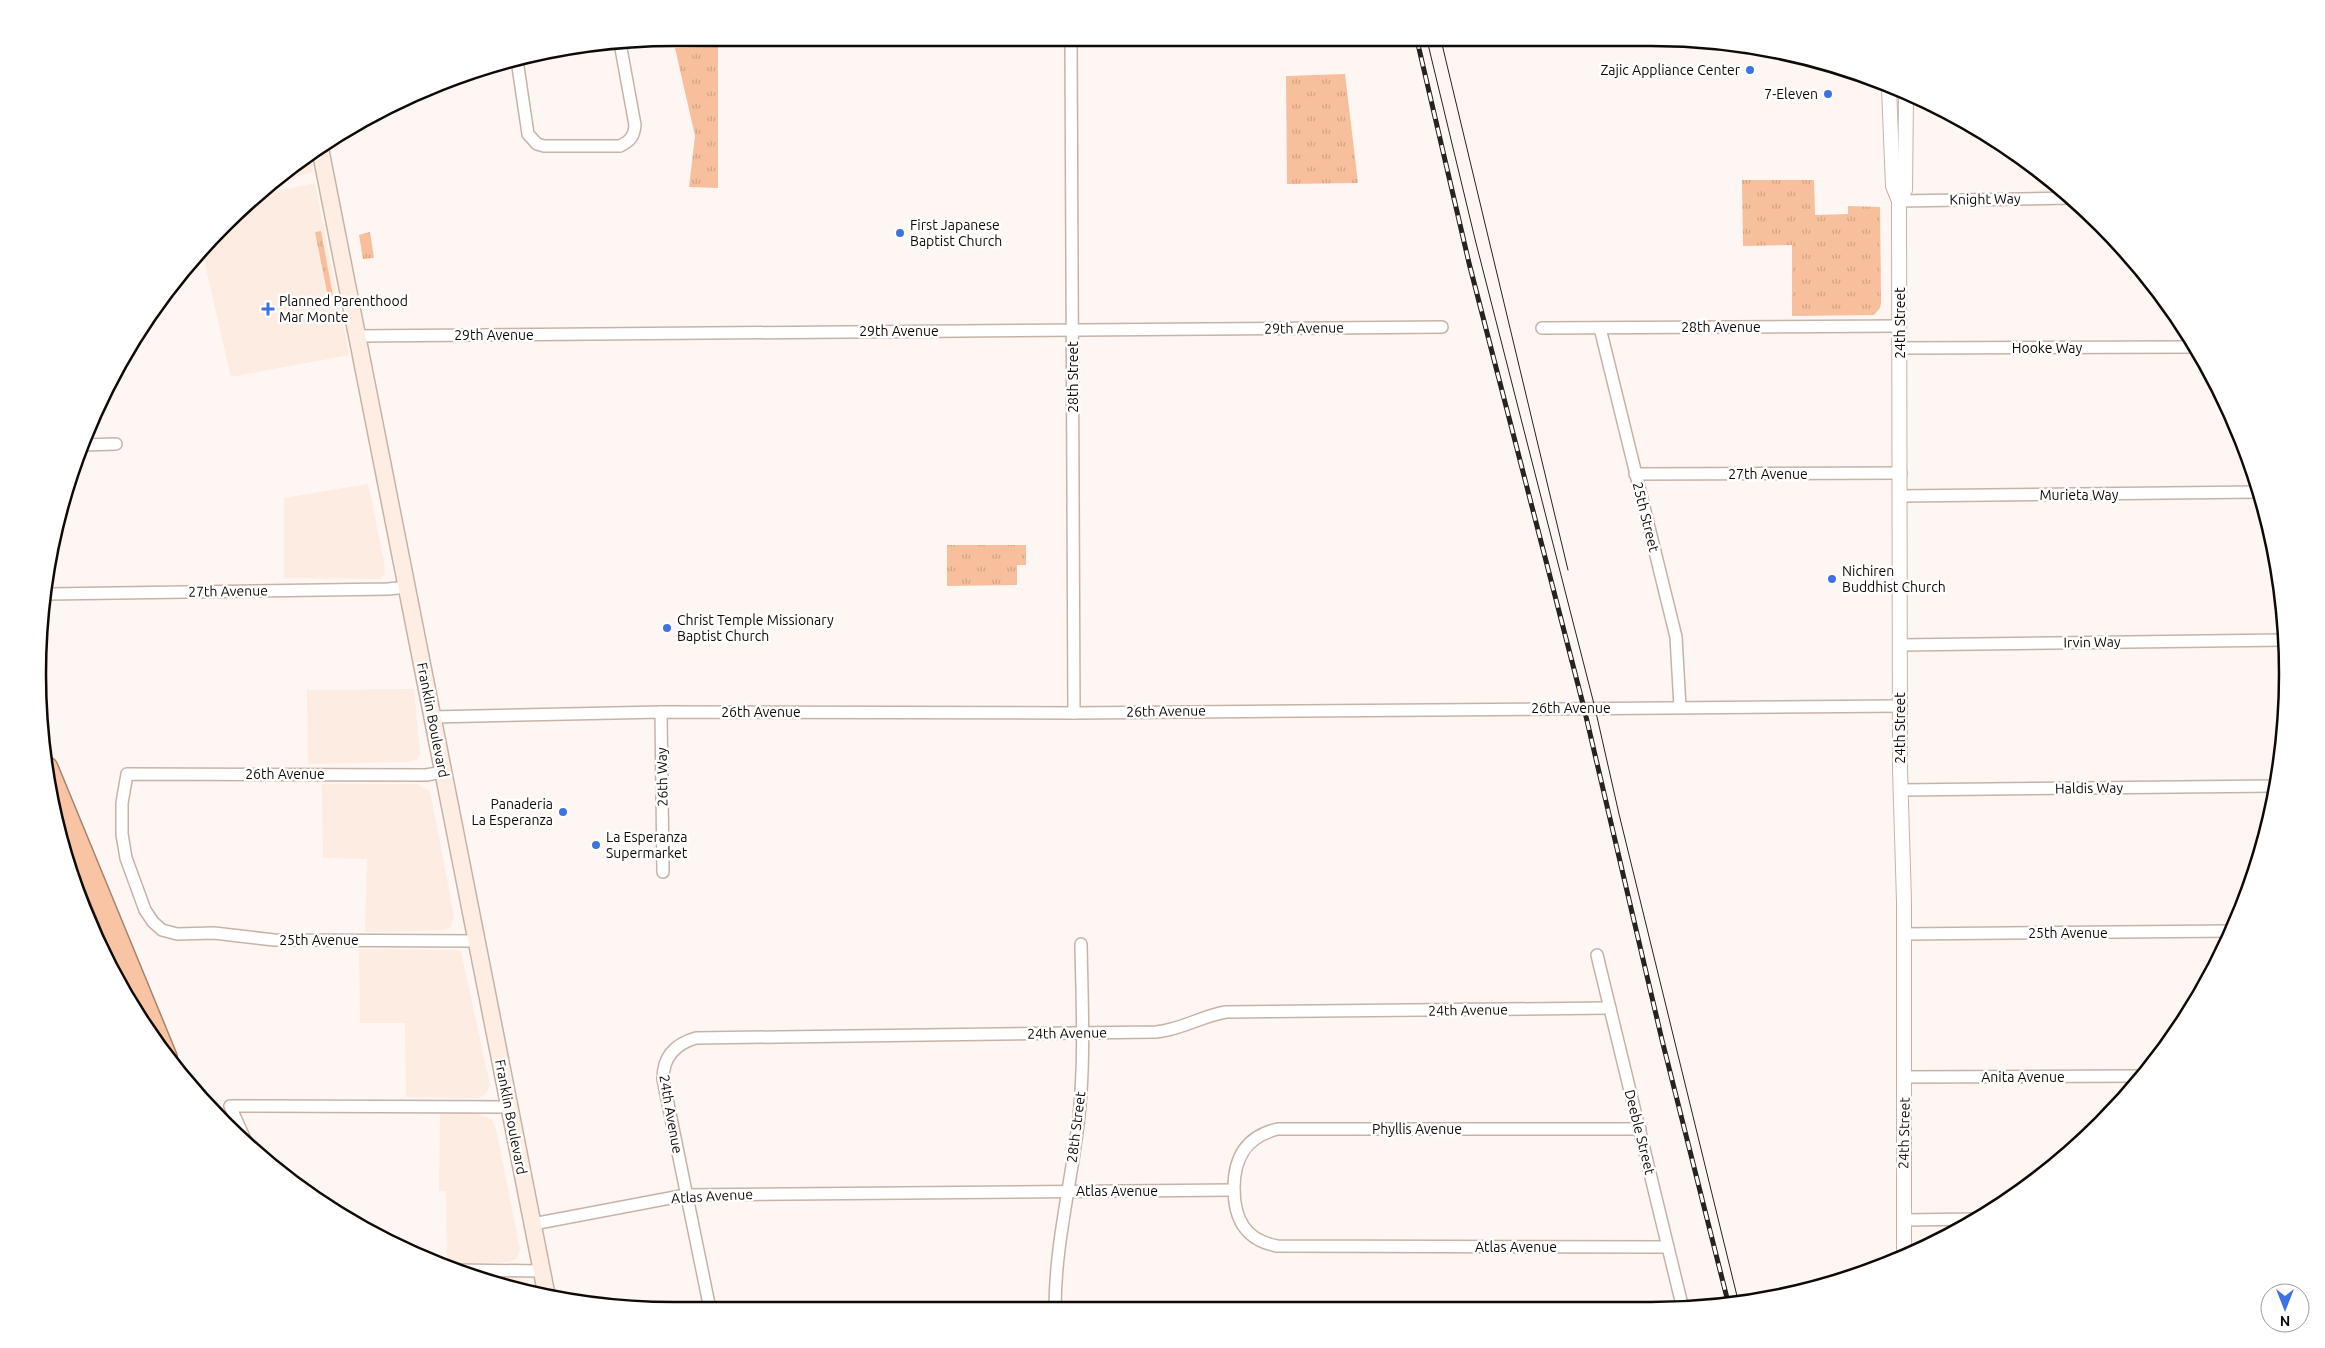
<svg xmlns="http://www.w3.org/2000/svg" width="2325" height="1348" viewBox="0 0 2325 1348" font-family="Ubuntu,sans-serif">
	<style>
		.built { fill: #fcece2 }
		.grass { fill: url(#grass-tufts) }
		.lines { fill: none; stroke-linecap: round; stroke-linejoin: round }
		.minor-casing { stroke: #c6b3a7; stroke-width: 14 }
		.tertiary-casing { stroke: #c6b3a7; stroke-width: 16 }
		.secondary-casing { stroke: #c6b3a7; stroke-width: 19 }
		.motorway-casing { stroke: #a7836c; stroke-width: 24 }
		.minor { stroke: #fff; stroke-width: 11 }
		.tertiary { stroke: #fff; stroke-width: 14 }
		.secondary { stroke: #fdede3; stroke-width: 16 }
		.motorway { stroke: #f8c4a3; stroke-width: 21 }
		.tram { stroke: #29231f; stroke-width: 1 }
		.rail-casing { stroke: #29231f; stroke-width: 5 }
		.rail { stroke: #fff; stroke-width: 3; stroke-dasharray: 9; stroke-linecap: butt }
		.poi-dot { fill: #3e72e3; stroke: #fff; stroke-width: 2 }
		.labels { text-anchor: middle; stroke-width: 5; stroke-linejoin: round; paint-order: stroke }
		.poi-label { font-size: 14px; fill: #100a06; stroke: #fff; text-anchor: start }
		.street-label { font-size: 14px; fill: #100a06; stroke: #fff }
		.rim { fill: none; stroke: #100a06; stroke-width: 2.5 }
	</style>
	<defs>
		<pattern id="grass-tufts" width="24" height="20" patternUnits="userSpaceOnUse" patternTransform="scale(1.25)"><rect width="24" height="20" fill="#f7bf9c"/><path d="M3 7l-1-3M5 7V3M7 7l1-3M15 17l-1-3M17 17v-4M19 17l1-3" fill="none" stroke="#d3a385"/></pattern>
	</defs>
	<rect width="100%" height="100%" fill="#fef6f2"/>
	<g class="built">
		<path d="M 309,155 L 313,172 L 271,183 L 287,169 Z"/>
		<path d="M 315,183 L 349,355 L 231,377 L 202,251 L 224,224 L 255,196 Z"/>
		<path d="M 368,484 L 384,561 L 385,574 L 379,579 L 284,578 L 284,498 Z"/>
		<path d="M 414,689 L 420,754 L 416,760 L 408,762 L 308,764 L 307,690 Z"/>
		<path d="M 322,784 L 417,784 L 430,791 L 454,916 L 450,928 L 444,930 L 365,932 L 367,859 L 323,858 Z"/>
		<path d="M 359,949 L 452,950 L 461,952 L 490,1085 L 485,1095 L 478,1098 L 406,1097 L 405,1023 L 360,1023 Z"/>
		<path d="M 440,1113 L 479,1114 L 492,1120 L 496,1129 L 520,1249 L 516,1259 L 511,1262 L 447,1264 L 446,1191 L 439,1191 Z"/>
		<path d="M 520,1278 L 530,1289 L 481,1279 Z"/>
	</g>
	<g class="grass">
		<path d="M 718,47 L 718,188 L 689,187 L 695,136 L 675,48 Z"/>
		<path d="M 1345,74 L 1358,183 L 1287,184 L 1286,76 Z"/>
		<path d="M 1742,180 L 1814,180 L 1815,215 L 1848,214 L 1848,206 L 1880,207 L 1881,303 L 1880,308 L 1874,315 L 1792,316 L 1792,245 L 1743,246 Z"/>
		<path d="M 321,231 L 333,296 L 328,297 L 315,232 Z"/>
		<path d="M 370,232 L 374,258 L 363,259 L 359,235 Z"/>
		<path d="M 947,545 L 1026,545 L 1026,565 L 1017,565 L 1017,585 L 947,586 Z"/>
	</g>
	<g class="lines">
		<defs>
			<g id="minor">
				<path d="M 1071,41 L 1074,713"/>
				<path d="M 517,60 L 528,134 L 537,144 L 544,146 L 620,146 C 630,141 634,137 635,125 L 620,43"/>
				<path d="M 1899,201 L 2070,198"/>
				<path d="M 1542,328 L 1900,326"/>
				<path d="M 1600,328 L 1676,637 L 1680,707"/>
				<path d="M 357,336 L 1442,327"/>
				<path d="M 1901,348 L 2194,347"/>
				<path d="M 83,445 L 116,444"/>
				<path d="M 1635,474 L 1901,473"/>
				<path d="M 1900,496 L 2258,492"/>
				<path d="M 48,594 L 388,589 L 407,587"/>
				<path d="M 1900,645 L 2284,640"/>
				<path d="M 661,712 L 663,872"/>
				<path d="M 432,717 L 661,712 L 1074,713 L 1901,706"/>
				<path d="M 443,772 L 426,775 L 127,774 L 122,803 L 122,834 L 126,858 L 145,910 L 153,922 L 162,930 L 177,934 L 214,933 L 274,940 L 476,941"/>
				<path d="M 1901,790 L 2276,786"/>
				<path d="M 1904,934 L 2232,931"/>
				<path d="M 1597,955 L 1683,1309"/>
				<path d="M 1905,1077 L 2141,1076"/>
				<path d="M 1640,1129 L 1278,1129 C 1247,1136 1234,1157 1234,1188 C 1234,1219 1245,1240 1277,1246 L 1668,1247"/>
				<path d="M 248,1146 L 230,1106 L 509,1107"/>
				<path d="M 1904,1220 L 1977,1219"/>
				<path d="M 533,1224 L 686,1195 L 1234,1190"/>
				<path d="M 455,1270 L 542,1271"/>
				<path d="M 710,1309 L 663,1079 C 663,1057 675,1044 696,1038 L 1156,1032 C 1181,1030 1201,1016 1226,1012 L 1610,1008"/>
				<path d="M 1055,1309 C 1055,1243 1072,1181 1079,1116 C 1085,1059 1082,1001 1081,944"/>
			</g>
			<g id="tertiary">
				<path d="M 1889,88 L 1893,186 L 1899,201 L 1900,769 L 1904,902 L 1904,1255"/>
				<path d="M 1899,201 L 1905,190 L 1906,96"/>
			</g>
			<path id="secondary" d="M 320,148 L 546,1292"/>
			<path id="motorway" d="M 47,768 L 166,1057"/>
		</defs>
		<use href="#minor" class="minor-casing"/>
		<use href="#tertiary" class="tertiary-casing"/>
		<use href="#secondary" class="secondary-casing"/>
		<use href="#motorway" class="motorway-casing"/>
		<use href="#minor" class="minor"/>
		<use href="#tertiary" class="tertiary"/>
		<use href="#secondary" class="secondary"/>
		<use href="#motorway" class="motorway"/>
		<g class="tram">
			<path d="M 1427,40 L 1475,239 L 1595,708 L 1619,814 L 1738,1300"/>
			<path d="M 1441,40 L 1568,570"/>
		</g>
		<defs>
			<path id="rail" d="M 1417,40 L 1469,263 L 1584,708 L 1662,1040 L 1728,1302"/>
		</defs>
		<use href="#rail" class="rail-casing"/>
		<use href="#rail" class="rail"/>
	</g>
	<g class="poi-dot">
		<circle cx="1750" cy="70" r="5"/>
		<circle cx="1828" cy="94" r="5"/>
		<circle cx="900" cy="233" r="5"/>
		<path d="M265.5 301.5h5v5h5v5h-5v5h-5v-5h-5v-5h5z"/>
		<circle cx="1832" cy="579" r="5"/>
		<circle cx="667" cy="628" r="5"/>
		<circle cx="563" cy="812" r="5"/>
		<circle cx="596" cy="845" r="5"/>
	</g>
	<g class="labels">
		<g class="poi-label">
			<text x="1740" y="75" text-anchor="end">Zajic Appliance Center</text>
			<text x="1818" y="99" text-anchor="end">7-Eleven</text>
			<text x="910" y="230">First Japanese<tspan x="910" dy="16">Baptist Church</tspan></text>
			<text x="279" y="306">Planned Parenthood<tspan x="279" dy="16">Mar Monte</tspan></text>
			<text x="1842" y="576">Nichiren<tspan x="1842" dy="16">Buddhist Church</tspan></text>
			<text x="677" y="625">Christ Temple Missionary<tspan x="677" dy="16">Baptist Church</tspan></text>
			<text x="553" y="809" text-anchor="end">Panaderia<tspan x="553" dy="16">La Esperanza</tspan></text>
			<text x="606" y="842">La Esperanza<tspan x="606" dy="16">Supermarket</tspan></text>
		</g>
		<g class="street-label">
			<text transform="translate(1985 199) rotate(-1)" y="5">Knight Way</text>
			<text transform="translate(1900 323) rotate(-90)" y="5">24th Street</text>
			<text x="1721" y="332">28th Avenue</text>
			<text transform="translate(1304 328) rotate(-1)" y="5">29th Avenue</text>
			<text x="899" y="336">29th Avenue</text>
			<text x="494" y="340">29th Avenue</text>
			<text x="2047" y="353">Hooke Way</text>
			<text transform="translate(1073 377) rotate(-90)" y="5">28th Street</text>
			<text x="1768" y="479">27th Avenue</text>
			<text x="2079" y="500">Murieta Way</text>
			<text transform="translate(1646 517) rotate(76)" y="5">25th Street</text>
			<text transform="translate(228 591) rotate(-1)" y="5">27th Avenue</text>
			<text transform="translate(2092 642) rotate(-1)" y="5">Irvin Way</text>
			<text x="1571" y="713">26th Avenue</text>
			<text transform="translate(1166 711) rotate(-1)" y="5">26th Avenue</text>
			<text x="761" y="717">26th Avenue</text>
			<text transform="translate(433 720) rotate(79)" y="5">Franklin Boulevard</text>
			<text transform="translate(1900 728) rotate(-90)" y="5">24th Street</text>
			<text x="285" y="779">26th Avenue</text>
			<text transform="translate(662 777) rotate(-91)" y="5">26th Way</text>
			<text transform="translate(2089 788) rotate(-1)" y="5">Haldis Way</text>
			<text x="2068" y="938">25th Avenue</text>
			<text x="319" y="945">25th Avenue</text>
			<text transform="translate(1468 1010) rotate(-1)" y="5">24th Avenue</text>
			<text transform="translate(1067 1033) rotate(-1)" y="5">24th Avenue</text>
			<text x="2023" y="1082">Anita Avenue</text>
			<text transform="translate(671 1114) rotate(80)" y="5">24th Avenue</text>
			<text transform="translate(511 1117) rotate(79)" y="5">Franklin Boulevard</text>
			<text transform="translate(1076 1127) rotate(-83)" y="5">28th Street</text>
			<text x="1417" y="1134">Phyllis Avenue</text>
			<text transform="translate(1640 1132) rotate(76)" y="5">Deeble Street</text>
			<text transform="translate(1904 1133) rotate(-89)" y="5">24th Street</text>
			<text x="1117" y="1196">Atlas Avenue</text>
			<text transform="translate(712 1196) rotate(-3)" y="5">Atlas Avenue</text>
			<text x="1516" y="1252">Atlas Avenue</text>
		</g>
	</g>
	<path d="M0 0H2325V1348H0ZM674 46H1651A628 628 0 0 1 2279 674V674A628 628 0 0 1 1651 1302H674A628 628 0 0 1 46 674V674A628 628 0 0 1 674 46Z" fill="#fff" fill-rule="evenodd"/>
	<path class="rim" d="M674 46H1651A628 628 0 0 1 2279 674V674A628 628 0 0 1 1651 1302H674A628 628 0 0 1 46 674V674A628 628 0 0 1 674 46Z"/>
	<g transform="translate(2285 1308) rotate(180)"><circle r="24" fill="#ffffff" stroke="#9f9d9b"/>
	<path d="M0-4L9 19L0 12L-9 19Z" fill="#3e72e3"/>
	<text y="-8" font-size="14" font-weight="bold" text-anchor="middle" fill="#100a06">N</text>
	</g>
</svg>
